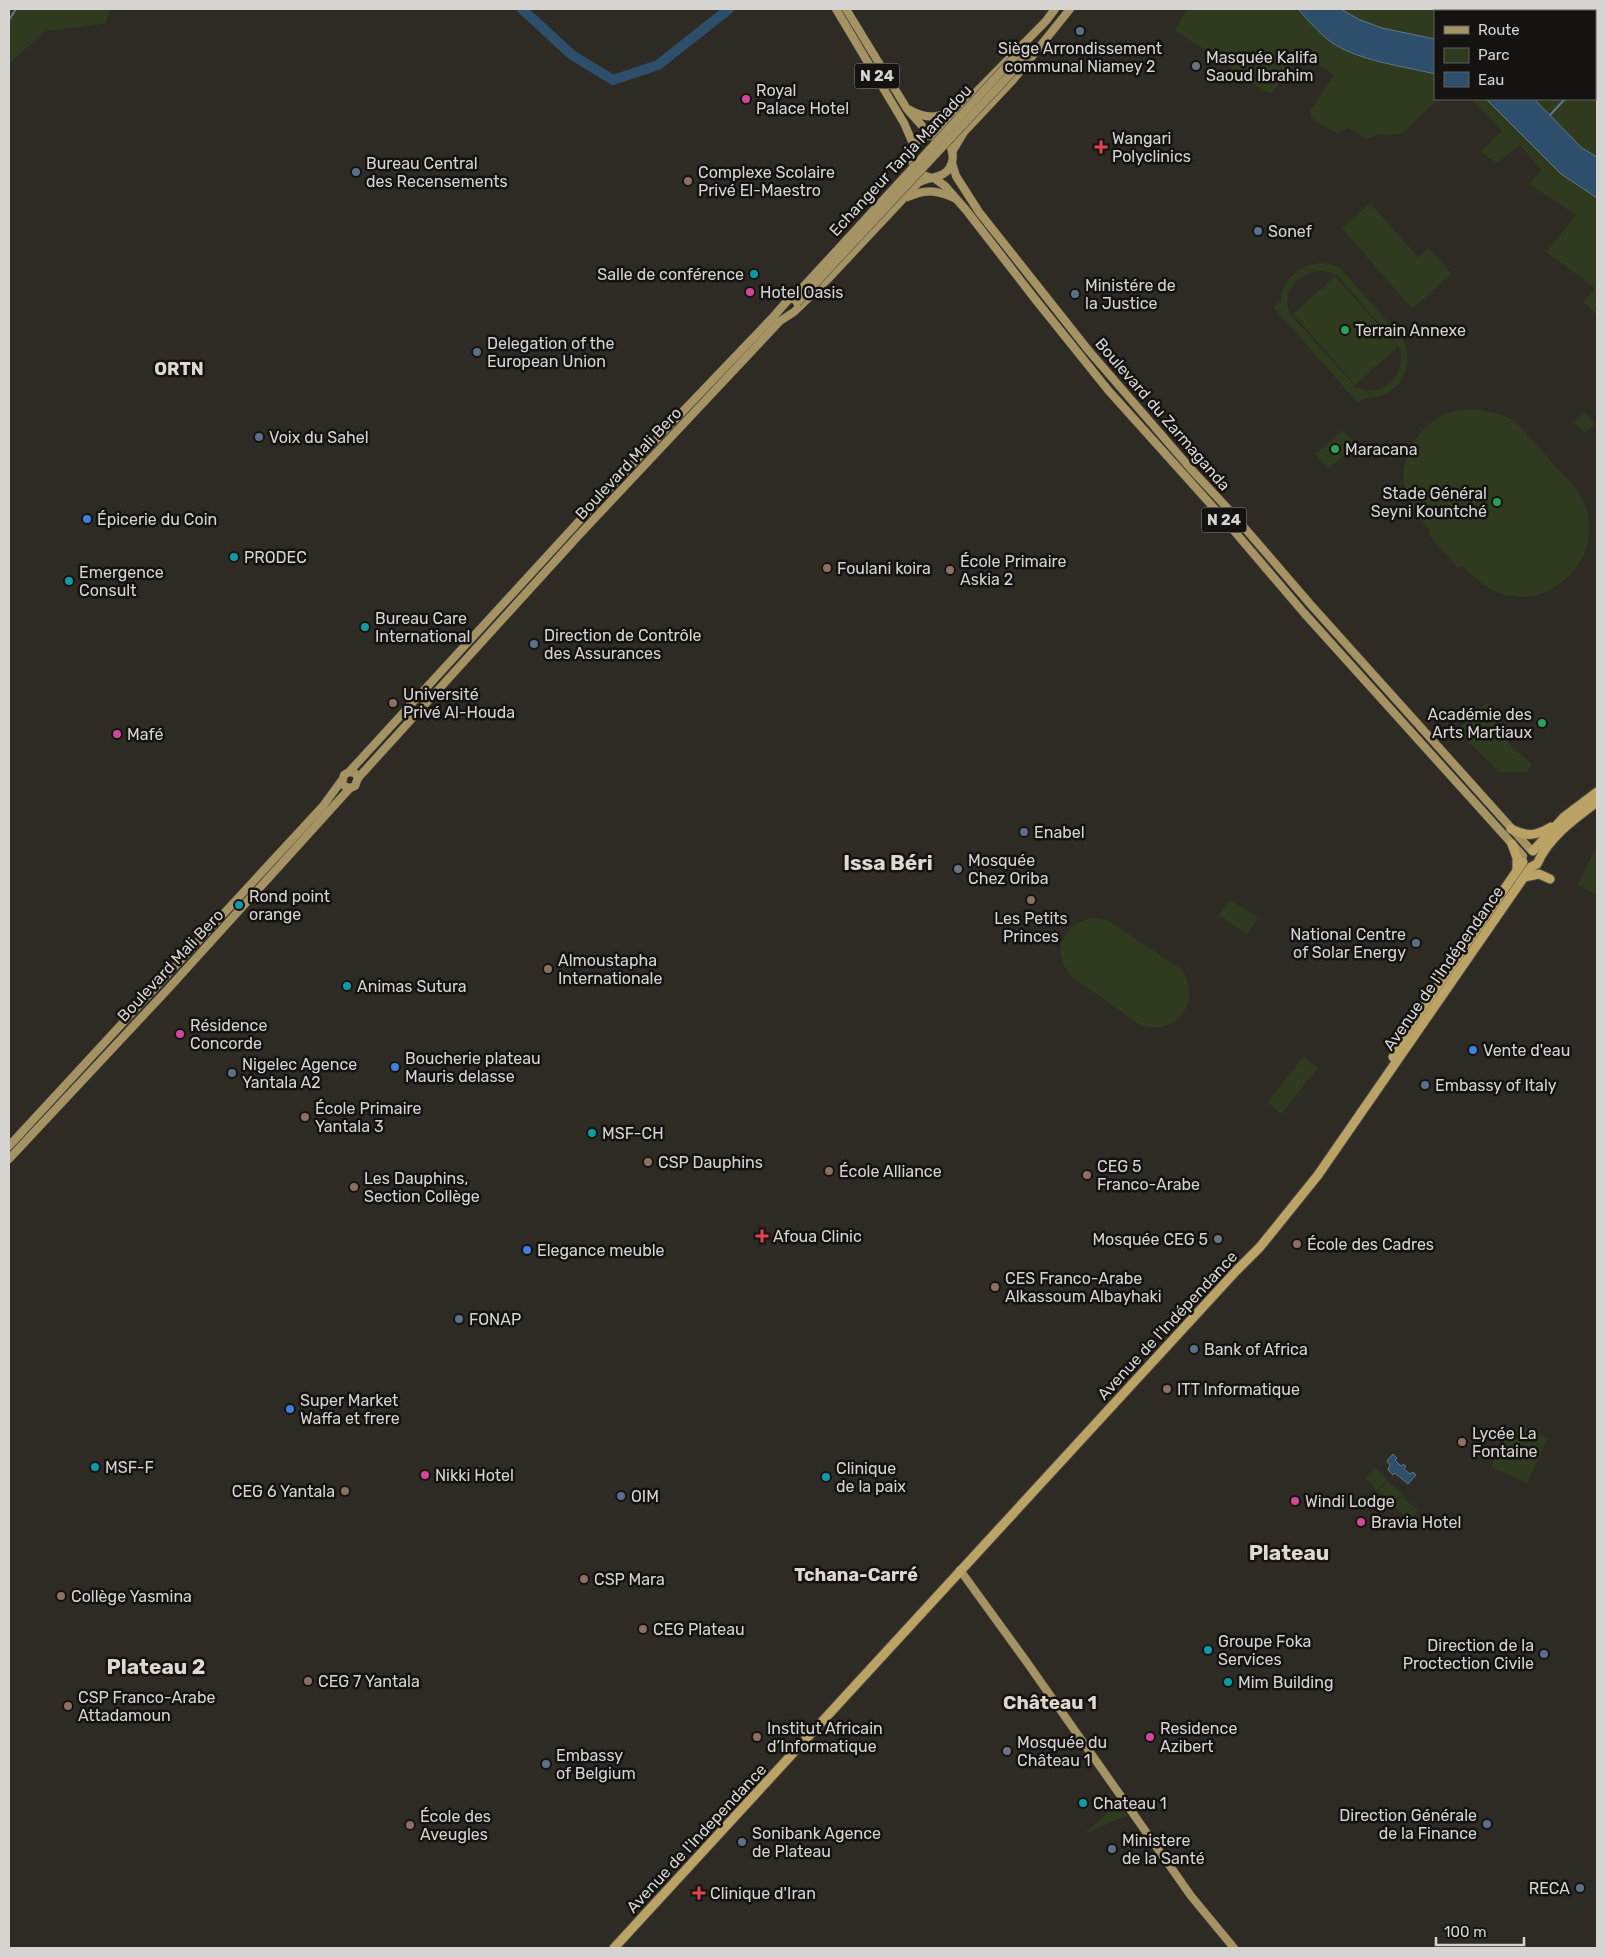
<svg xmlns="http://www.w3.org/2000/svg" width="1606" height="1957" viewBox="0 0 1606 1957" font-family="Rubik,sans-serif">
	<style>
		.green { fill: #2f3a1f; fill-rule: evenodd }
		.water { fill: #2d4f6b; stroke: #607789 }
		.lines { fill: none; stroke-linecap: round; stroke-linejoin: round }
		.stream { stroke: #607789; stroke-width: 2 }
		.river { stroke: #2d4f6b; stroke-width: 10 }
		.primary-casing { stroke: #494540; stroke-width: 9 }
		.trunk-casing { stroke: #494540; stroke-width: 11 }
		.primary { stroke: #a69364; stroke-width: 8 }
		.trunk { stroke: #bba366; stroke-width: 9 }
		.primary-bridge-casing { stroke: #494540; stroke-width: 9; stroke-linecap: butt }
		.primary-bridge { stroke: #a69364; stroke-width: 8 }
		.service-dot { fill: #5c6f8a; stroke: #151311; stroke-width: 2 }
		.worship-dot { fill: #6b7280; stroke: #151311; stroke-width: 2 }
		.hotel-dot { fill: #d1479c; stroke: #151311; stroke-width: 2 }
		.health-dot { fill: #e0444e; stroke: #151311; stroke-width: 2 }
		.education-dot { fill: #8d6e63; stroke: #151311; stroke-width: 2 }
		.culture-dot { fill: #0f9aa8; stroke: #151311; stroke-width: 2 }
		.leisure-dot { fill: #2e9e5b; stroke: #151311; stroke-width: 2 }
		.shop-dot { fill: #3f7fe0; stroke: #151311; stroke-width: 2 }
		.labels { text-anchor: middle; stroke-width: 5; stroke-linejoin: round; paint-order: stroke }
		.shield { fill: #151311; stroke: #9c9a97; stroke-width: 1 }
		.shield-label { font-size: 15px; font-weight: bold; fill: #d6d4d0 }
		.poi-label { font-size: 16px; fill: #d6d4d0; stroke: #151311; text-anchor: start }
		.street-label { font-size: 16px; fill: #d6d4d0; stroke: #151311 }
		.neighbourhood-label { font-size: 18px; font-weight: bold; fill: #ded8d0; stroke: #151311 }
		.quarter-label { font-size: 19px; font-weight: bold; fill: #ded8d0; stroke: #151311 }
		.district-label { font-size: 21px; font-weight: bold; fill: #ded8d0; stroke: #151311 }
	</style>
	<rect width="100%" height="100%" fill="#2e2a24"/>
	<g class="green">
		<path d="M 9,9 L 110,9 L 105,24 L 45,31 L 9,64 Z"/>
		<path d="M 1187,9 L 1455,9 L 1456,11 L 1435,11 L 1435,99 L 1438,99 L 1403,133 L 1394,135 L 1381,134 L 1366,139 L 1348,128 L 1338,134 L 1313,120 L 1310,111 L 1334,75 L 1301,52 L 1272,93 L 1266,92 L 1175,30 Z"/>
		<path d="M 1595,51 L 1597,52 L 1597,315 L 1583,302 L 1595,288 L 1546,252 L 1576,215 L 1529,184 L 1541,170 L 1520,145 L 1497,163 L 1480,152 L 1502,131 L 1471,99 L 1595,99 Z"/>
		<path d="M 1370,203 L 1418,257 L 1429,248 L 1452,274 L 1412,309 L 1342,228 Z"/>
		<path d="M 1319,263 L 1330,264 L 1340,268 L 1403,339 C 1413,360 1406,386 1383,395 C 1374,398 1366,396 1358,403 L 1273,307 L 1279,302 L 1281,303 C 1280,281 1298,265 1319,263 ZM 1324,271 L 1337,275 L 1399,347 C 1408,373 1383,400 1356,387 L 1290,314 C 1280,291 1301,270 1324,271 Z"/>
		<path d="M 1335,276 L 1398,347 L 1355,385 L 1293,314 Z"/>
		<path d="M 1477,409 L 1503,415 L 1515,421 C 1529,436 1543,452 1556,467 C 1566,478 1579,489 1584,503 C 1605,555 1558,607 1505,595 C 1488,591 1473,576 1461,565 L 1458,568 L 1428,534 L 1431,531 C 1420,519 1409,505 1405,489 C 1397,460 1420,423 1447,413 C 1456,410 1467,409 1477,409 Z"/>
		<path d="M 1585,412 L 1595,424 L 1584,433 L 1574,422 Z"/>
		<path d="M 1343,430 L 1356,445 L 1328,469 L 1315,454 Z"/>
		<path d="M 1488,702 L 1493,707 L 1503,733 L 1512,747 L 1529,761 L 1532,765 L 1527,772 L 1499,772 L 1458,732 L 1460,727 Z"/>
		<path d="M 1597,847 L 1597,895 L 1577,885 Z"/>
		<path d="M 1230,900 L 1258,918 L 1247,934 L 1218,915 Z"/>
		<path d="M 1093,918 L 1108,920 L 1181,969 C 1204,1001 1176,1037 1140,1025 L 1072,977 C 1050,953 1061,923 1093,918 Z"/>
		<path d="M 1304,1056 L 1318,1068 L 1281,1114 L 1267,1102 Z"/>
		<path d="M 1519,1425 L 1548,1438 L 1527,1483 L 1491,1467 L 1507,1433 L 1514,1436 Z"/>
		<path d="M 1375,1468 L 1387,1480 L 1377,1490 L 1365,1478 Z"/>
		<path d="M 1388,1481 L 1402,1494 L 1392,1504 L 1378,1491 Z"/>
		<path d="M 1402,1496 L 1418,1511 L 1409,1521 L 1393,1505 Z"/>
		<path d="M 1118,1803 L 1128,1816 L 1115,1820 L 1088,1833 L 1087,1831 Z"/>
	</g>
	<g class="water">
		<path d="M 1298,9 L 1341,9 L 1358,19 L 1382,28 L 1435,39 L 1435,74 C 1403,66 1358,61 1331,42 C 1319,33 1308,20 1298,9 Z"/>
		<path d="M 1486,99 L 1534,99 L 1582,148 L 1597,157 L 1597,198 L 1561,174 Z"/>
		<path d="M 1393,1454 L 1397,1458 L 1395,1460 L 1401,1466 L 1403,1464 L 1406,1466 L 1404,1469 L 1410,1474 L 1413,1472 L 1416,1475 L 1408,1484 L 1395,1473 L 1393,1475 L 1388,1470 L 1390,1465 L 1387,1461 Z"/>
	</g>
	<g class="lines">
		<g class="stream">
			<path d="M 9,20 L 16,9"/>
			<path d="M 1595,27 L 1597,19"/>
			<path d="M 1550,115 L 1565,99"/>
		</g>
		<path class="river" d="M 522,9 L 572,55 L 613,80 L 658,65 L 729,9"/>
		<defs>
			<g id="primary">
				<path d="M 836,9 L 904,123 L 914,146"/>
				<path d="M 846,9 L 907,109 L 931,136"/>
				<path d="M 910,110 C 926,120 940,117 956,110"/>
				<path d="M 933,136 L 1046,21 L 1055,9"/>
				<path d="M 952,152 L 964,132 L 1012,81 L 1070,9"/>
				<path d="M 952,163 L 956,176 L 979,212 L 1089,351 L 1191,469 L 1230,511 L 1311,605 L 1531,850"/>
				<path d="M 934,178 L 945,186 L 966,210 L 1035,299 L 1108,390 L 1223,518 L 1304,613 L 1523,856"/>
				<path d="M 908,197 C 925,189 937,190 954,198"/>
				<path d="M 349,772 L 355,773 L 358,778 L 355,786 C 350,789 345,788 342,783 L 344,775 L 349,772 L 603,495 L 774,316 L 795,292"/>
				<path d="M 358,778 L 579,535 L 780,321 L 794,312 L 828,279 L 918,183 C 927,177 938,179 946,172 C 952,167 954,158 952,151 C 950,144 945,139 939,137 C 912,127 898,169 929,177"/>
				<path d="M 9,1146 L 323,806 L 342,780"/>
				<path d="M 9,1159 L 168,989 L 350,788"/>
				<path d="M 960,1570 L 1026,1661 L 1191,1896 L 1234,1948"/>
			</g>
			<g id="trunk">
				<path d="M 1511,829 C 1527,837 1536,836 1551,827"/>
				<path d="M 1512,844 L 1517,858 L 1517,870"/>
				<path d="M 1533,851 L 1564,817 L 1597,792"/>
				<path d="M 1524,877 L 1539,874 L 1550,879"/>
				<path d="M 1393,1057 L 1408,1029 L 1523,862"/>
				<path d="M 614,1948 L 1236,1271 L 1260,1247 L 1318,1175 L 1524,877 L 1531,867 L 1537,864 C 1549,837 1573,820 1597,802"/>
			</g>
		</defs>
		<use href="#primary" class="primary-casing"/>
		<use href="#trunk" class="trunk-casing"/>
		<use href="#primary" class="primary"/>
		<use href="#trunk" class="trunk"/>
		<defs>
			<g id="primary-bridge">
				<path d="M 792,299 L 1024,47"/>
				<path d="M 797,303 L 1030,53"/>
			</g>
		</defs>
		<use href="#primary-bridge" class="primary-bridge-casing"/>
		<use href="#primary-bridge" class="primary-bridge"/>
	</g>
	<g class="service-dot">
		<circle cx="1080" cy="31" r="5"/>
		<circle cx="356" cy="172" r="5"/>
		<circle cx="1258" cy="231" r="5"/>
		<circle cx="1075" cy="294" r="5"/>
		<circle cx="477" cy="352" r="5"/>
		<circle cx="259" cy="437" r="5"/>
		<circle cx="534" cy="644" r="5"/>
		<circle cx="1024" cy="832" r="5"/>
		<circle cx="1416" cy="943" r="5"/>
		<circle cx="232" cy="1073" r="5"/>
		<circle cx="1425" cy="1085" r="5"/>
		<circle cx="459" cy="1319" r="5"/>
		<circle cx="1194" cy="1349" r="5"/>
		<circle cx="621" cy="1496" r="5"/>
		<circle cx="1544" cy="1654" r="5"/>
		<circle cx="546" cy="1764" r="5"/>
		<circle cx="1487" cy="1824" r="5"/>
		<circle cx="742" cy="1842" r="5"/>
		<circle cx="1112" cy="1849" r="5"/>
		<circle cx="1580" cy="1888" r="5"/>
	</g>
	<g class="worship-dot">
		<circle cx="1196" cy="66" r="5"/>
		<circle cx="958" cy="869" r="5"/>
		<circle cx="1218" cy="1239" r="5"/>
		<circle cx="1007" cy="1751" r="5"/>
	</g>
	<g class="hotel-dot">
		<circle cx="746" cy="99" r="5"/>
		<circle cx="750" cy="292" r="5"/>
		<circle cx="117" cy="734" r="5"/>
		<circle cx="180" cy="1034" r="5"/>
		<circle cx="425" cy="1475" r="5"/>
		<circle cx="1295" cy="1501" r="5"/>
		<circle cx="1361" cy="1522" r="5"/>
		<circle cx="1150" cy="1737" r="5"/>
	</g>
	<g class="health-dot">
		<path d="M1098.5 139.5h5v5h5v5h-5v5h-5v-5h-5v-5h5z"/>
		<path d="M759.5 1228.5h5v5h5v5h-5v5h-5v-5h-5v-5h5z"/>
		<path d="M696.5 1885.5h5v5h5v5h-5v5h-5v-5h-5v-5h5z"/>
	</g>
	<g class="education-dot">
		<circle cx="688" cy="181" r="5"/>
		<circle cx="827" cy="568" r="5"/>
		<circle cx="950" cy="570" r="5"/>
		<circle cx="393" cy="703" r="5"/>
		<circle cx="1031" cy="900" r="5"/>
		<circle cx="548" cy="969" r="5"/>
		<circle cx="305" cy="1117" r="5"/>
		<circle cx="648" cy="1162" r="5"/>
		<circle cx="829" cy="1171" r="5"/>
		<circle cx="1087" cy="1175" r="5"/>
		<circle cx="354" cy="1187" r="5"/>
		<circle cx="1297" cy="1244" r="5"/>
		<circle cx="995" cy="1287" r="5"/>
		<circle cx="1167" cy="1389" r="5"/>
		<circle cx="1462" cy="1442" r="5"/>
		<circle cx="345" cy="1491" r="5"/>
		<circle cx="584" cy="1579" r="5"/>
		<circle cx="61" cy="1596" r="5"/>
		<circle cx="643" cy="1629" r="5"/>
		<circle cx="308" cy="1681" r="5"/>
		<circle cx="68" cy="1706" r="5"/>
		<circle cx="757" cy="1737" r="5"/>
		<circle cx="410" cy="1825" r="5"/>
	</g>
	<g class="culture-dot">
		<circle cx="754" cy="274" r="5"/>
		<circle cx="234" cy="557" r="5"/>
		<circle cx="69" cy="581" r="5"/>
		<circle cx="365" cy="627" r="5"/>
		<circle cx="239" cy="905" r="5"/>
		<circle cx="347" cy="986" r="5"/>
		<circle cx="592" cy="1133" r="5"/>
		<circle cx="95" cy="1467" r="5"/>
		<circle cx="826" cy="1477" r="5"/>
		<circle cx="1208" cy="1650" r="5"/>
		<circle cx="1228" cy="1682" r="5"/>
		<circle cx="1083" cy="1803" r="5"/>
	</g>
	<g class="leisure-dot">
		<circle cx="1345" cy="330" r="5"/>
		<circle cx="1335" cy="449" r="5"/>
		<circle cx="1497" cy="502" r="5"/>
		<circle cx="1542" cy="723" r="5"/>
	</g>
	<g class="shop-dot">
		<circle cx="87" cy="519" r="5"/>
		<circle cx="1473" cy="1050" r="5"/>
		<circle cx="395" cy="1067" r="5"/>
		<circle cx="527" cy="1250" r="5"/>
		<circle cx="290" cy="1409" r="5"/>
	</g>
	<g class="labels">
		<g class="shield">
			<rect x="854.5" y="63.5" width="45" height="25" rx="4"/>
			<rect x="1201.5" y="507.5" width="45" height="25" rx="4"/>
		</g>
		<g class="shield-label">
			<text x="877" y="81">N 24</text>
			<text x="1224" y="525">N 24</text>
		</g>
		<g class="poi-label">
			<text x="1080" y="54" text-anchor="middle">Siège Arrondissement<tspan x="1080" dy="18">communal Niamey 2</tspan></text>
			<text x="1206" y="63">Masquée Kalifa<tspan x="1206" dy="18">Saoud Ibrahim</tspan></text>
			<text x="756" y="96">Royal<tspan x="756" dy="18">Palace Hotel</tspan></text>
			<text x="1112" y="144">Wangari<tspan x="1112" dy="18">Polyclinics</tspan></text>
			<text x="366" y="169">Bureau Central<tspan x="366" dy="18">des Recensements</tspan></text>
			<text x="698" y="178">Complexe Scolaire<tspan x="698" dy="18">Privé El-Maestro</tspan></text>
			<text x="1268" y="237">Sonef</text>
			<text x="744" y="280" text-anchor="end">Salle de conférence</text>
			<text x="1085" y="291">Ministére de<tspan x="1085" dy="18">la Justice</tspan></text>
			<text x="760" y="298">Hotel Oasis</text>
			<text x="1355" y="336">Terrain Annexe</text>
			<text x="487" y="349">Delegation of the<tspan x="487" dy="18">European Union</tspan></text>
			<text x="269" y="443">Voix du Sahel</text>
			<text x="1345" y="455">Maracana</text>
			<text x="1487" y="499" text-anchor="end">Stade Général<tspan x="1487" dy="18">Seyni Kountché</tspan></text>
			<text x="97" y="525">Épicerie du Coin</text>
			<text x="244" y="563">PRODEC</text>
			<text x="960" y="567">École Primaire<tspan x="960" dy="18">Askia 2</tspan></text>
			<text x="837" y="574">Foulani koira</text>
			<text x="79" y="578">Emergence<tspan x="79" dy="18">Consult</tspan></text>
			<text x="375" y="624">Bureau Care<tspan x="375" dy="18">International</tspan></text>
			<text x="544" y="641">Direction de Contrôle<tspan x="544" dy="18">des Assurances</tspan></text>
			<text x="403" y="700">Université<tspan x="403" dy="18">Privé Al-Houda</tspan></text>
			<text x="1532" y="720" text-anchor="end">Académie des<tspan x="1532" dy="18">Arts Martiaux</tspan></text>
			<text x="127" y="740">Mafé</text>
			<text x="1034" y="838">Enabel</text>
			<text x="968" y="866">Mosquée<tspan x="968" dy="18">Chez Oriba</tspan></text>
			<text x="249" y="902">Rond point<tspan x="249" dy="18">orange</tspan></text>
			<text x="1031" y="924" text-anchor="middle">Les Petits<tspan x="1031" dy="18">Princes</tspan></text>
			<text x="1406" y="940" text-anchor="end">National Centre<tspan x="1406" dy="18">of Solar Energy</tspan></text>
			<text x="558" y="966">Almoustapha<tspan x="558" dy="18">Internationale</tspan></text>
			<text x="357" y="992">Animas Sutura</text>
			<text x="190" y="1031">Résidence<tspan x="190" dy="18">Concorde</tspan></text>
			<text x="1483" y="1056">Vente d'eau</text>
			<text x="405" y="1064">Boucherie plateau<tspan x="405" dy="18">Mauris delasse</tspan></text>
			<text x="242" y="1070">Nigelec Agence<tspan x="242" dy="18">Yantala A2</tspan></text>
			<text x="1435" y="1091">Embassy of Italy</text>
			<text x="315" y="1114">École Primaire<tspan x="315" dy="18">Yantala 3</tspan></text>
			<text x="602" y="1139">MSF-CH</text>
			<text x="658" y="1168">CSP Dauphins</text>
			<text x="1097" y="1172">CEG 5<tspan x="1097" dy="18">Franco-Arabe</tspan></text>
			<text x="839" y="1177">École Alliance</text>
			<text x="364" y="1184">Les Dauphins,<tspan x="364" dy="18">Section Collège</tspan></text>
			<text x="773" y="1242">Afoua Clinic</text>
			<text x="1208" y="1245" text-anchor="end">Mosquée CEG 5</text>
			<text x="1307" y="1250">École des Cadres</text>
			<text x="537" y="1256">Elegance meuble</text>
			<text x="1005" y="1284">CES Franco-Arabe<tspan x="1005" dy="18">Alkassoum Albayhaki</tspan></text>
			<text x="469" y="1325">FONAP</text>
			<text x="1204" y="1355">Bank of Africa</text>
			<text x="1177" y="1395">ITT Informatique</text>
			<text x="300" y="1406">Super Market<tspan x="300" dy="18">Waffa et frere</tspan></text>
			<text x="1472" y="1439">Lycée La<tspan x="1472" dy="18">Fontaine</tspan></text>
			<text x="105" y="1473">MSF-F</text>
			<text x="836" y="1474">Clinique<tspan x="836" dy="18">de la paix</tspan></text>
			<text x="435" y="1481">Nikki Hotel</text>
			<text x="335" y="1497" text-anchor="end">CEG 6 Yantala</text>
			<text x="631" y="1502">OIM</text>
			<text x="1305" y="1507">Windi Lodge</text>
			<text x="1371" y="1528">Bravia Hotel</text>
			<text x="594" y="1585">CSP Mara</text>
			<text x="71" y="1602">Collège Yasmina</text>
			<text x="653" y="1635">CEG Plateau</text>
			<text x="1218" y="1647">Groupe Foka<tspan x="1218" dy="18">Services</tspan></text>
			<text x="1534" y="1651" text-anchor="end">Direction de la<tspan x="1534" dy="18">Proctection Civile</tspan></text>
			<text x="318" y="1687">CEG 7 Yantala</text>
			<text x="1238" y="1688">Mim Building</text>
			<text x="78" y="1703">CSP Franco-Arabe<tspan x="78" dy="18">Attadamoun</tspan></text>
			<text x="767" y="1734">Institut Africain<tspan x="767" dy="18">d’Informatique</tspan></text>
			<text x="1160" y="1734">Residence<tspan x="1160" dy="18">Azibert</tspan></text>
			<text x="1017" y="1748">Mosquée du<tspan x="1017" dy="18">Château 1</tspan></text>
			<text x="556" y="1761">Embassy<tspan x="556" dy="18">of Belgium</tspan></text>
			<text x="1093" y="1809">Chateau 1</text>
			<text x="1477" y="1821" text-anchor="end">Direction Générale<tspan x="1477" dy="18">de la Finance</tspan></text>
			<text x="420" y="1822">École des<tspan x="420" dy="18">Aveugles</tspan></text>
			<text x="752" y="1839">Sonibank Agence<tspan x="752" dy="18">de Plateau</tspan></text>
			<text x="1122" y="1846">Ministere<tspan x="1122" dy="18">de la Santé</tspan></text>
			<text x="1570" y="1894" text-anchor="end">RECA</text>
			<text x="710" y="1899">Clinique d'Iran</text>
		</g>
		<g class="street-label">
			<text transform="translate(900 160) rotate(-47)" y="6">Echangeur Tanja Mamadou</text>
			<text transform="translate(1163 414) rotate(49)" y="6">Boulevard du Zarmaganda</text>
			<text transform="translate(628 463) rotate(-47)" y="6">Boulevard Mali Bero</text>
			<text transform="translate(170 965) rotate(-47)" y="6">Boulevard Mali Bero</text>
			<text transform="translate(1443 968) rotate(-55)" y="6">Avenue de l'Indépendance</text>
			<text transform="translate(1167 1325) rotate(-47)" y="6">Avenue de l'Indépendance</text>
			<text transform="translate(696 1838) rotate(-47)" y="6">Avenue de l'Independance</text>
		</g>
		<g class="neighbourhood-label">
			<text x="179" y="375">ORTN</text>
			<text x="856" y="1581">Tchana-Carré</text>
		</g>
		<g class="quarter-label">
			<text x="1050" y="1709">Château 1</text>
		</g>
		<g class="district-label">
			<text x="888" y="870">Issa Béri</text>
			<text x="1289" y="1560">Plateau</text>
			<text x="156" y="1674">Plateau 2</text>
		</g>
	</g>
	<rect width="1606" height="1957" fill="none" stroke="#d6d4d0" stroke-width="20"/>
	<rect x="1434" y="10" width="162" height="90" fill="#151311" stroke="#62605d"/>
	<rect x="1444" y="26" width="25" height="8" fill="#a69364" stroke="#62605d"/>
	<text x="1478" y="35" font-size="15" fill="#d6d4d0">Route</text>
	<rect x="1444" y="48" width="25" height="15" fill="#2f3a1f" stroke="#62605d"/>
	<text x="1478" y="60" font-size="15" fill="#d6d4d0">Parc</text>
	<rect x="1444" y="72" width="25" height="15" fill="#2d4f6b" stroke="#62605d"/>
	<text x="1478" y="85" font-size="15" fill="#d6d4d0">Eau</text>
	<path d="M1436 1937v8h88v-8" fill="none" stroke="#d6d4d0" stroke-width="2.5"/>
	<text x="1444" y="1937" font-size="15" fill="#d6d4d0" stroke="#151311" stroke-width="4" paint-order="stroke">100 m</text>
</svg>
